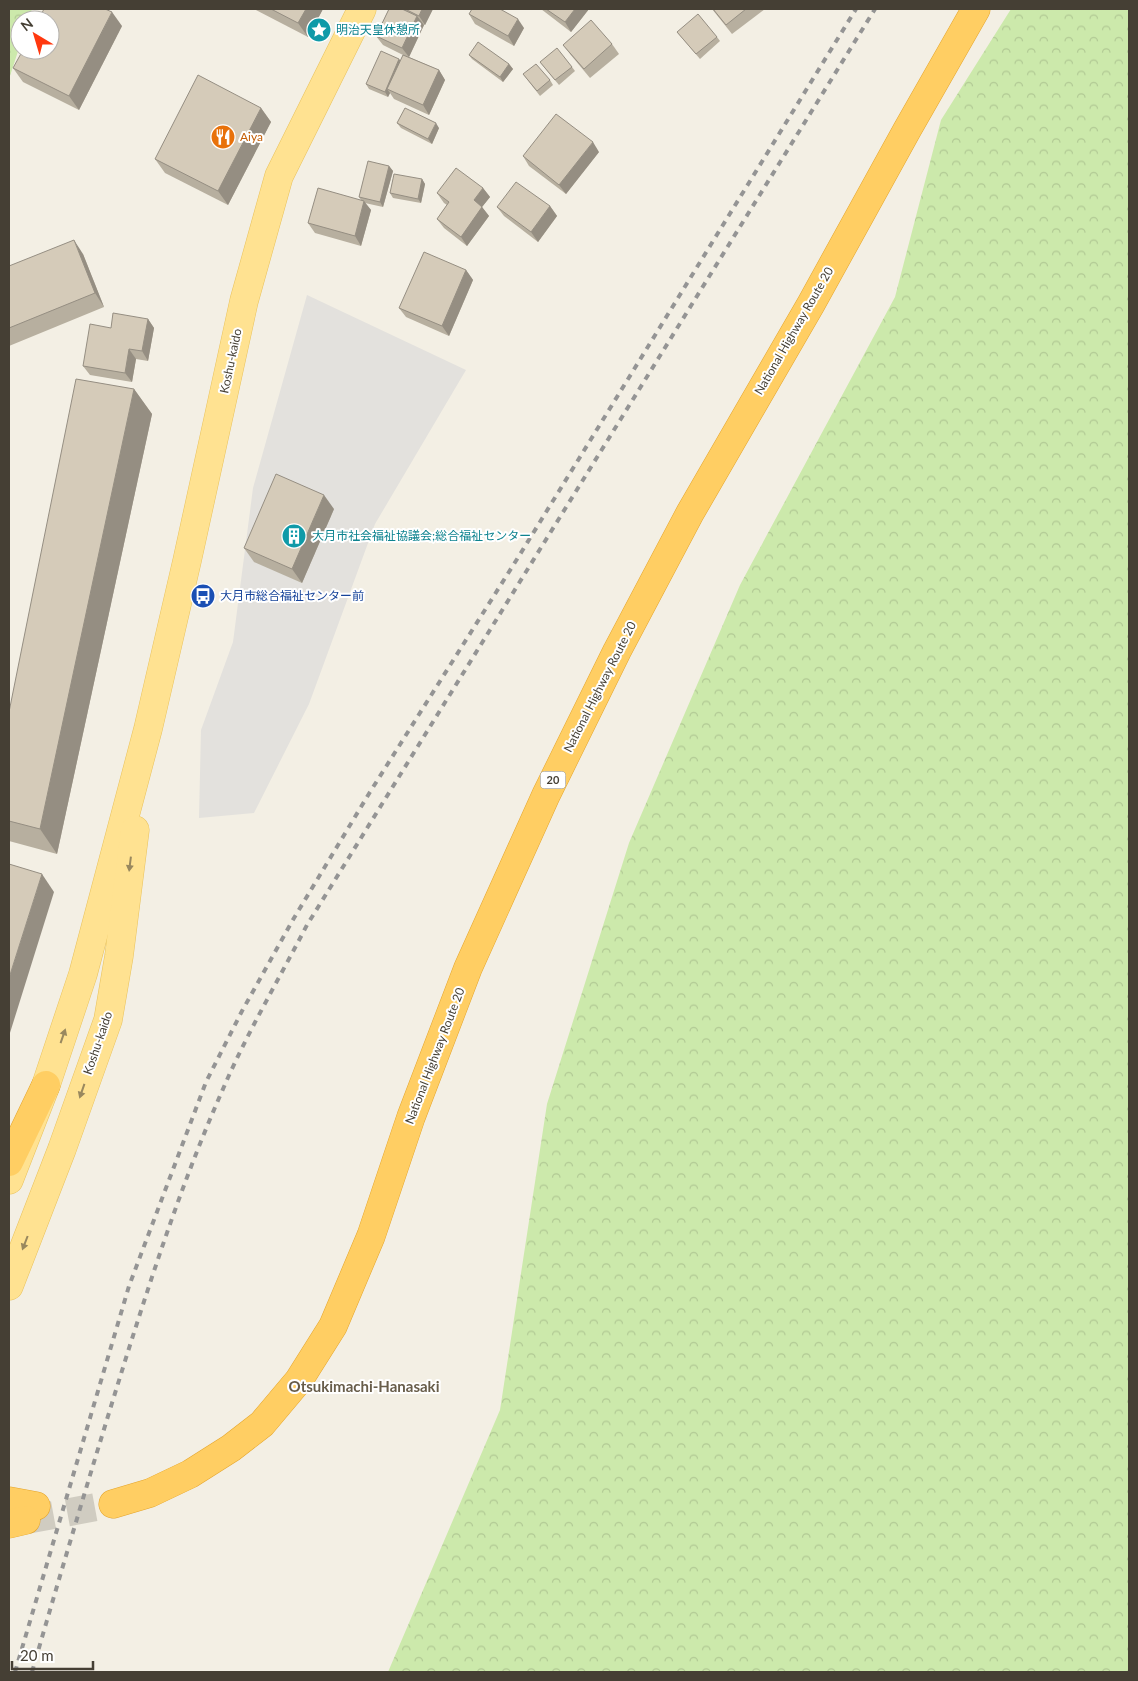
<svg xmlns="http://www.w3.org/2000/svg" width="1138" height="1681" viewBox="0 0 1138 1681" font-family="Lato,'Noto Sans JP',sans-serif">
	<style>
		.forest { fill: url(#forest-crowns) }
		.parking { fill: #e3e1dd }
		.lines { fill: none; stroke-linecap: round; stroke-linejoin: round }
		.highway-tunnel { stroke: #d0ccc1; stroke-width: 28; stroke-dasharray: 28 14; stroke-linecap: butt }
		.major-casing { stroke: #e9c25c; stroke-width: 29 }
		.highway-casing { stroke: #e4a52d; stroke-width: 29 }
		.major { stroke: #ffe291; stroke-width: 28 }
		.highway { stroke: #ffce63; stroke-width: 28 }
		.rail { stroke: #949494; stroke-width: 4; stroke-dasharray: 6 6; stroke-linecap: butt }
		.wall { fill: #b7af9f }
		.shaded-wall { fill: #958e82 }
		.building { fill: #d5cbb9; stroke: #958e82 }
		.oneway { fill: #99885e }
		.labels { text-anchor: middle; stroke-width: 4; stroke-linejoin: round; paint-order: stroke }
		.shield { fill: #fff; stroke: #7d7971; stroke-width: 1 }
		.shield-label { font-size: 11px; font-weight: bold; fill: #453f34 }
		.culture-label { font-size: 12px; fill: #0d838f; stroke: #fff; text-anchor: start }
		.food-label { font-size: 12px; fill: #c56008; stroke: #fff; text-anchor: start }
		.street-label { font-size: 12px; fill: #453f34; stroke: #fff }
		.transit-label { font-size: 12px; fill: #164399; stroke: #fff; text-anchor: start }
		.quarter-label { font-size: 15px; font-weight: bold; fill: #685d4a; stroke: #fff }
	</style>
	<defs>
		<pattern id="forest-crowns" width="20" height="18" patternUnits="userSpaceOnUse" patternTransform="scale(1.25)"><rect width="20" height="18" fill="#cce9ab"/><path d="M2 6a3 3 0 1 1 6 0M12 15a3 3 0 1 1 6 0" fill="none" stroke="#b1c994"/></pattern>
	</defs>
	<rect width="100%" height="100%" fill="#f3efe4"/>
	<g class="forest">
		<path d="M 9,9 L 32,9 L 28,20 L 20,20 L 20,45 L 9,79 Z"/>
		<path d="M 1011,9 L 1129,9 L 1129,1672 L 388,1672 L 500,1410 L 547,1104 L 629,843 L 740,585 L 895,297 L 941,120 Z"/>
	</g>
	<path class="parking" d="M 307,295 L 466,370 L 375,524 L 309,704 L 254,813 L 199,818 L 201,730 L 233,642 L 253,488 Z"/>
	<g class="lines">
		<path class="highway-tunnel" d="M 26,1520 L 113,1504"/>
		<defs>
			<g id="major">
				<path d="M 9,1180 L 46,1085 L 83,974 L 148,729 L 187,561 L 244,301 L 279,176 L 362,9"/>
				<path d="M 9,1286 L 62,1149 L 108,1020 L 119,956 L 135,830"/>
			</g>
			<g id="highway">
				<path d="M 9,1162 L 46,1085"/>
				<path d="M 9,1501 L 36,1506"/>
				<path d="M 113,1504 L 150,1493 L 190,1474 L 231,1448 L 262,1424 L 299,1380 L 333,1326 L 371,1236 L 411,1117 L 468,968 L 546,795 L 617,651 L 690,513 L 811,304 L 907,130 L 976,9"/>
				<path d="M 9,1524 L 26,1520"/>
			</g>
		</defs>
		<use href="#major" class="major-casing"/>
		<use href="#highway" class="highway-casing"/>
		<use href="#major" class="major"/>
		<use href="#highway" class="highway"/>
		<g class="rail">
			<path d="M 15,1672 L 129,1286 L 206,1082 L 242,1011 L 294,918 L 370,792 L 519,556 L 856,9"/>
			<path d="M 32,1672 C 62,1568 93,1464 125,1361 C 154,1269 184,1177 223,1089 C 247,1033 279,979 307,925 L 875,9"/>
		</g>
	</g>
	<g class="wall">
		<path d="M 254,9 L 323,9 L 308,37 Z"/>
		<path d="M 389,9 L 433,9 L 425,25 L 423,24 L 424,25 L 409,57 L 439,70 L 445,80 L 429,115 L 394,99 L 390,93 L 388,97 L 369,89 L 366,84 L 399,59 L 400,61 L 403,55 L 383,45 L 376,36 Z"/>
		<path d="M 541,9 L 589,9 L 571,32 Z"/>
		<path d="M 712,9 L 765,9 L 732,34 Z"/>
		<path d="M 469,14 L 524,28 L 514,46 L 475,24 Z"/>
		<path d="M 122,26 L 79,110 L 23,82 L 13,68 Z"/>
		<path d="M 677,32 L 717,37 L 720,41 L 700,59 Z"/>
		<path d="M 612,44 L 619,54 L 590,78 L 570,54 L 563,45 Z"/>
		<path d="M 469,55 L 509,64 L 513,69 L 503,82 L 472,59 Z"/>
		<path d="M 540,62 L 572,67 L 575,71 L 559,85 Z"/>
		<path d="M 523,74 L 550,80 L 553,85 L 540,96 Z"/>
		<path d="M 261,108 L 271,122 L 228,205 L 165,173 L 155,159 Z"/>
		<path d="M 397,123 L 439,128 L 432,144 L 401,128 Z"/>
		<path d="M 599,152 L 566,194 L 529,166 L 523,156 Z"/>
		<path d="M 389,166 L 393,171 L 383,207 L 365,203 L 371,210 L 361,246 L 315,233 L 308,223 L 361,200 L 359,197 Z"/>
		<path d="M 422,179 L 425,184 L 421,203 L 393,198 L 390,193 Z"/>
		<path d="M 483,188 L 490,197 L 482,207 L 489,216 L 467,246 L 444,228 L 437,219 L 447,205 L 444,203 L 437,193 Z"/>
		<path d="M 550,206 L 557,216 L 538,242 L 504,216 L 497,207 Z"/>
		<path d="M 83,254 L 104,307 L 9,346 L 9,266 Z"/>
		<path d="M 466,270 L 473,280 L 449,336 L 406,317 L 399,308 Z"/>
		<path d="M 148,319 L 154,328 L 148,361 L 136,359 L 132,382 L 90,375 L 83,366 L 111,328 Z"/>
		<path d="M 134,389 L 152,414 L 57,854 L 9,841 L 9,712 Z"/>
		<path d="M 334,509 L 302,583 L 254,562 L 244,548 Z"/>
	</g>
	<g class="shaded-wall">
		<path d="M 306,9 L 323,9 L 308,37 L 298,23 Z"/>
		<path d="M 422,9 L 433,9 L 425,25 L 419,16 Z"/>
		<path d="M 575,9 L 589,9 L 571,32 L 565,22 Z"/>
		<path d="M 112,12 L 122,26 L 79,110 L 69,96 Z"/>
		<path d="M 417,16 L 424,25 L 409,57 L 402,48 Z"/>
		<path d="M 518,19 L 524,28 L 514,46 L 508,36 Z"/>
		<path d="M 399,59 L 403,64 L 387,89 L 390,93 L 388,97 L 385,92 Z"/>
		<path d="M 509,64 L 513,69 L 503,82 L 500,77 Z"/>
		<path d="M 439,70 L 445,80 L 429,115 L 423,105 Z"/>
		<path d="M 261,108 L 271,122 L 228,205 L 218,191 Z"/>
		<path d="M 436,123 L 439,128 L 432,144 L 428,139 Z"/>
		<path d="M 593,142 L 599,152 L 566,194 L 559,185 Z"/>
		<path d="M 389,166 L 393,171 L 383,207 L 380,202 Z"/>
		<path d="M 422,179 L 425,184 L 421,203 L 418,199 Z"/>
		<path d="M 483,188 L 490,197 L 482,207 L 489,216 L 467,246 L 461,237 L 474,200 Z"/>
		<path d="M 364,201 L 371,210 L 361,246 L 355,236 Z"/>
		<path d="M 550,206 L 557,216 L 538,242 L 531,232 Z"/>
		<path d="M 74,240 L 83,254 L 104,307 L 95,293 Z"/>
		<path d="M 466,270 L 473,280 L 449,336 L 442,326 Z"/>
		<path d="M 148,319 L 154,328 L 148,361 L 142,351 Z"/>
		<path d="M 129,349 L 136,359 L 132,382 L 125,373 Z"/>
		<path d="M 134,389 L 152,414 L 57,854 L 40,829 Z"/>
		<path d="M 324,495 L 334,509 L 302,583 L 292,569 Z"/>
		<path d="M 42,874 L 54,892 L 9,1036 L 9,978 Z"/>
	</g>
	<g class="building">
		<path d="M 44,9 L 105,9 L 112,12 L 69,96 L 13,68 L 23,50 L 50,50 L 50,20 L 38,20 Z"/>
		<path d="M 271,9 L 306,9 L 298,23 Z"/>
		<path d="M 389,9 L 402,9 L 417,16 L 402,48 L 376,36 Z"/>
		<path d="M 405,9 L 422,9 L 419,16 Z"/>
		<path d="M 472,9 L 500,9 L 518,19 L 508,36 L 469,14 Z"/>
		<path d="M 546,9 L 575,9 L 565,22 Z"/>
		<path d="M 713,9 L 746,9 L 726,25 Z"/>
		<path d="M 698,14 L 717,37 L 696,54 L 677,32 Z"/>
		<path d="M 591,20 L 612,44 L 584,69 L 563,45 Z"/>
		<path d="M 478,42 L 509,64 L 500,77 L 469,55 Z"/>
		<path d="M 557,48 L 572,67 L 555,80 L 540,62 Z"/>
		<path d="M 381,51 L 399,59 L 385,92 L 366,84 Z"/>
		<path d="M 403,55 L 439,70 L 423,105 L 387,89 Z"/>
		<path d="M 536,64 L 550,80 L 537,91 L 523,74 Z"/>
		<path d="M 198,75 L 261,108 L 218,191 L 155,159 Z"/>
		<path d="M 405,108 L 436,123 L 428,139 L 397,123 Z"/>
		<path d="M 556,114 L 593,142 L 559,185 L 523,156 Z"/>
		<path d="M 368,161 L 389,166 L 380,202 L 359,197 Z"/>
		<path d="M 456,168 L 483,188 L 474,200 L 482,207 L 461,237 L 437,219 L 449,202 L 437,193 Z"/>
		<path d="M 394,174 L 422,179 L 418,199 L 390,193 Z"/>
		<path d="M 516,182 L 550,206 L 531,232 L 497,207 Z"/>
		<path d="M 318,188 L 364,201 L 355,236 L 308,223 Z"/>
		<path d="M 74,240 L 95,293 L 9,328 L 9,266 Z"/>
		<path d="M 424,252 L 466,270 L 442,326 L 399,308 Z"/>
		<path d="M 113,313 L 148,319 L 142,351 L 129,349 L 125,373 L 83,366 L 90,324 L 111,328 Z"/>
		<path d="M 76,379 L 134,389 L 40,829 L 9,821 L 9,712 Z"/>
		<path d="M 276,474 L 324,495 L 292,569 L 244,548 Z"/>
		<path d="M 9,864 L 42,874 L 9,978 Z"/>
	</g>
	<defs><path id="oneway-solid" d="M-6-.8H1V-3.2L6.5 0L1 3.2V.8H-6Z" transform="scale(1.25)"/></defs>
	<g class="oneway">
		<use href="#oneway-solid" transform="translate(130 864) rotate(97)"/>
		<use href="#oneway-solid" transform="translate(63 1036) rotate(-71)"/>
		<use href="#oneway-solid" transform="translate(82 1091) rotate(109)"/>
		<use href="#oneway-solid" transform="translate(25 1243) rotate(111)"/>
	</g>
	<defs>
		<symbol id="sight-disc" viewBox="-11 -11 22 22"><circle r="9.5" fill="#0f9aa8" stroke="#fff"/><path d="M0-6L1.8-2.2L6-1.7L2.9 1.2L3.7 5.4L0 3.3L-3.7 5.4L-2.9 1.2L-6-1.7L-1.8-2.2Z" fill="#fff"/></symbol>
		<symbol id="restaurant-disc" viewBox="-11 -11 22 22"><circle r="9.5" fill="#e8710a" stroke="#fff"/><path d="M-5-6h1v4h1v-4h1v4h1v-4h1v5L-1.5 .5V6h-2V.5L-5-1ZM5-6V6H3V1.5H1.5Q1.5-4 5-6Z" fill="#fff"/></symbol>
		<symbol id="building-disc" viewBox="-11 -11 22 22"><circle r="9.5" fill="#0f9aa8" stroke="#fff"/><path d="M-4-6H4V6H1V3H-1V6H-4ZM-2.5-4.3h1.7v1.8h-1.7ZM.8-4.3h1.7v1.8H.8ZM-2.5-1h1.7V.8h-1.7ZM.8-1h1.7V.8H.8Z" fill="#fff"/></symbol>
		<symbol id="bus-disc" viewBox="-11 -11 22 22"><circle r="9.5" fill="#1a4fb4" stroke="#fff"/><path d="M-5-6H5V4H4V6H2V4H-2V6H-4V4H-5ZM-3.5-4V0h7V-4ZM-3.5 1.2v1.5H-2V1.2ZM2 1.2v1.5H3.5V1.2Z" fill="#fff"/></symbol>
	</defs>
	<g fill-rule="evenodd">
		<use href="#sight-disc" x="305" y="16" width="28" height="28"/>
		<use href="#restaurant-disc" x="209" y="123" width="28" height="28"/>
		<use href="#building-disc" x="280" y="522" width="28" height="28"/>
		<use href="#bus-disc" x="189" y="582" width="28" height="28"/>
	</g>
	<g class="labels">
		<rect class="shield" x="540.5" y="771.5" width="25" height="17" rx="4"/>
		<g class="shield-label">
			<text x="553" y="784">20</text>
		</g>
		<g class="culture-label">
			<text x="336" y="34">明治天皇休憩所</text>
			<text x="312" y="540">大月市社会福祉協議会;総合福祉センター</text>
		</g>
		<g class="food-label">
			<text x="240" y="141">Aiya</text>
		</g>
		<g class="street-label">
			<text transform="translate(794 331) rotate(-60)" y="4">National Highway Route 20</text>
			<text transform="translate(231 361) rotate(-78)" y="4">Koshu-kaido</text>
			<text transform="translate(600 687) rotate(-63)" y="4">National Highway Route 20</text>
			<text transform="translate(98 1043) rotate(-71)" y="4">Koshu-kaido</text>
			<text transform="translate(435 1056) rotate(-69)" y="4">National Highway Route 20</text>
		</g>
		<g class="transit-label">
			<text x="220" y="600">大月市総合福祉センター前</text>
		</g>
		<g class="quarter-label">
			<text x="364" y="1392">Otsukimachi-Hanasaki</text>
		</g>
	</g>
	<rect width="1138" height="1681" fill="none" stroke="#453f34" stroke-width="20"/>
	<g transform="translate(35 35) rotate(322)"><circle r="24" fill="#ffffff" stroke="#b5b2ae"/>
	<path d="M0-4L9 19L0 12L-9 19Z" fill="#ff380f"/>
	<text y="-8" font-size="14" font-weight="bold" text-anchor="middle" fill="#453f34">N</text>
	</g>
	<path d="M12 1661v8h81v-8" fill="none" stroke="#453f34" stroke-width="2.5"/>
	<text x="20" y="1661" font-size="15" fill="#453f34" stroke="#ffffff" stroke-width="4" paint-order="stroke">20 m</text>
</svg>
